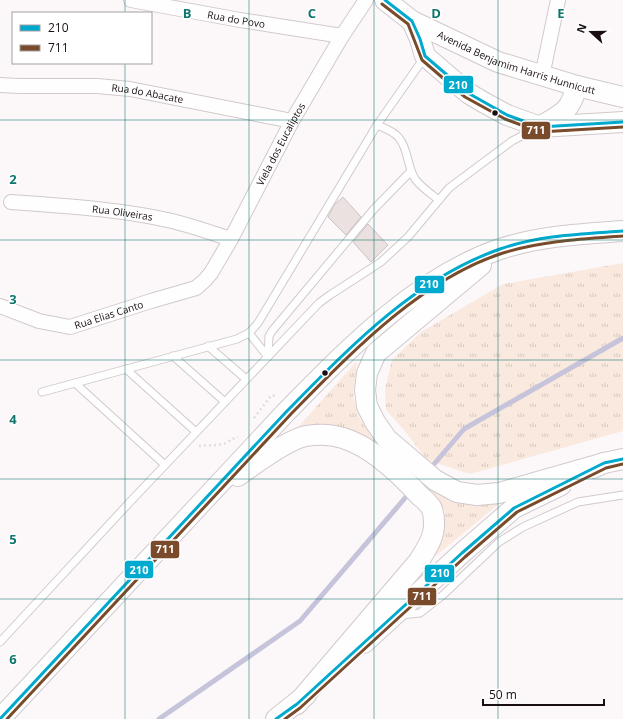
<svg xmlns="http://www.w3.org/2000/svg" width="623" height="719" viewBox="0 0 623 719" font-family="'Open Sans',sans-serif">
	<style>
		.park { fill: url(#park-tufts) }
		.lines { fill: none; stroke-linecap: round; stroke-linejoin: round }
		.stream { stroke: #c6c4da; stroke-width: 5 }
		.building { fill: #eae1e0; stroke: #cbc3c3 }
		.lane-casing { stroke: #d1c9cc; stroke-width: 9 }
		.street-casing { stroke: #d1c9cc; stroke-width: 16 }
		.secondary-casing { stroke: #d1c9cc; stroke-width: 22 }
		.path { stroke: #dedddd; stroke-width: 2.5; stroke-dasharray: 2 3; stroke-linecap: butt }
		.lane { stroke: #fffefe; stroke-width: 7 }
		.street { stroke: #fffefe; stroke-width: 14 }
		.secondary { stroke: #fffefe; stroke-width: 20 }
		.bus-1-casing { stroke: #fff; stroke-width: 6 }
		.bus-2-casing { stroke: #fff; stroke-width: 6 }
		.bus-1 { stroke: #00a9ce; stroke-width: 3 }
		.bus-2 { stroke: #7a4b2a; stroke-width: 3 }
		.grid { fill: none; stroke: #0f766e; stroke-width: 1; stroke-opacity: 0.55 }
		.bus-dot { fill: #190f13; stroke: #fff; stroke-width: 1.5 }
		.labels { text-anchor: middle; stroke-width: 3; stroke-linejoin: round; paint-order: stroke }
		.street-label { font-size: 10px; fill: #190f13; stroke: #fff }
		.grid-label { font-size: 13px; text-anchor: middle; font-weight: bold; fill: #0f766e; stroke: #fff; stroke-width: 3; stroke-linejoin: round; paint-order: stroke }
		.line-badge { stroke: #fff; stroke-width: 1.5 }
		.badge-label { font-size: 11px; text-anchor: middle; font-weight: bold; fill: #fff }
	</style>
	<defs>
		<pattern id="park-tufts" width="24" height="20" patternUnits="userSpaceOnUse"><rect width="24" height="20" fill="#fae9de"/><path d="M3 7l-1-3M5 7V3M7 7l1-3M15 17l-1-3M17 17v-4M19 17l1-3" fill="none" stroke="#d6c7be"/></pattern>
	</defs>
	<rect width="100%" height="100%" fill="#fcf8fa"/>
	<g class="park">
		<path d="M 623,263 L 623,431 L 470,474 L 427,460 L 404,430 L 386,410 L 385,389 L 392,360 L 421,332 L 503,284 Z"/>
		<path d="M 357,361 L 353,397 L 360,419 L 380,445 L 451,502 L 478,503 L 511,494 L 427,563 L 441,539 L 445,511 L 377,450 L 353,437 L 299,426 Z"/>
	</g>
	<g class="lines">
		<g class="stream">
			<path d="M 429,470 L 464,429 L 623,338"/>
			<path d="M 159,719 L 300,621 L 411,491"/>
		</g>
	</g>
	<g class="building">
		<path d="M 343,197 L 361,217 L 346,235 L 328,217 L 334,205 Z"/>
		<path d="M 368,224 L 388,245 L 371,262 L 353,242 Z"/>
	</g>
	<g class="lines">
		<defs>
			<g id="lane">
				<path d="M 377,125 C 384,128 394,131 399,138 C 408,148 407,166 415,179 C 421,187 431,194 439,200"/>
				<path d="M 249,333 L 268,357 L 269,336 L 272,331 L 374,209 L 411,171"/>
				<path d="M 208,346 L 246,379"/>
				<path d="M 173,356 L 225,402"/>
				<path d="M 126,369 L 196,432"/>
				<path d="M 75,383 L 165,465"/>
				<path d="M 42,392 L 237,339 L 249,333 L 258,323 L 377,125 L 424,58"/>
				<path d="M 401,615 L 420,613 L 443,595 L 499,542 L 523,527 L 578,502 L 623,495"/>
				<path d="M 0,642 L 129,503 L 319,303 L 330,295 L 381,262 L 408,237 L 449,188 L 512,141 L 535,129"/>
			</g>
			<g id="street">
				<path id="s1" d="M 131,0 L 240,20 L 342,36"/>
				<path d="M 542,76 L 558,0"/>
				<path id="s2" d="M 0,85 L 19,86 L 97,86 L 130,89 L 292,121"/>
				<path id="s3" d="M 11,202 C 65,206 120,209 172,221 C 192,226 212,233 231,239"/>
				<path id="s4" d="M 0,306 L 39,321 L 70,327 L 151,301 L 196,288 L 205,280 L 211,273 L 231,239 L 292,121 L 342,36 L 366,0"/>
			</g>
			<g id="secondary">
				<path id="s5" d="M 385,0 L 412,21 L 498,62 L 577,86 L 623,97"/>
				<path d="M 412,21 L 420,39 L 425,56 L 468,93 L 483,102 L 507,115 L 540,127 L 623,122"/>
				<path d="M 541,126 C 564,113 570,111 577,86"/>
				<path d="M 481,265 L 376,353 L 367,373 L 365,390 L 367,406 L 375,422 L 387,439 L 435,480 L 457,492 L 477,495 L 499,493 L 604,463"/>
				<path d="M 593,468 L 604,463 L 623,459"/>
				<path d="M 238,476 C 253,465 289,439 306,436 C 318,434 331,434 343,438 C 372,447 400,474 420,496 C 424,499 428,503 431,507 C 433,511 434,518 434,522 C 435,537 426,549 419,561 L 297,704"/>
				<path d="M 364,643 L 462,553 L 514,508 L 561,485"/>
				<path d="M 0,719 L 287,411 C 348,349 416,278 500,249 C 540,236 582,234 623,231"/>
				<path d="M 276,719 L 306,695"/>
			</g>
		</defs>
		<use href="#lane" class="lane-casing"/>
		<use href="#street" class="street-casing"/>
		<use href="#secondary" class="secondary-casing"/>
		<g class="path">
			<path d="M 254,418 L 270,397 L 272,395 L 276,396"/>
			<path d="M 199,446 C 208,445 218,446 226,443 C 231,440 234,438 238,437"/>
		</g>
		<use href="#lane" class="lane"/>
		<use href="#street" class="street"/>
		<use href="#secondary" class="secondary"/>
		<defs>
			<g id="bus-1">
				<path d="M 385,0 L 412,21 L 420,39 L 425,56 L 468,93 L 507,115 L 540,127 L 623,122"/>
				<path d="M 0,719 L 287,411 C 349,348 414,279 500,249 C 539,235 582,234 623,231"/>
				<path d="M 276,719 L 297,704 L 462,553 L 514,508 L 604,463 L 623,459"/>
			</g>
			<g id="bus-2">
				<path d="M 382,4 L 408,24 L 422,60 L 465,97 L 505,119 L 540,132 L 623,127"/>
				<path d="M 7,719 L 291,414 C 350,354 421,279 503,253 C 542,241 583,239 623,236"/>
				<path d="M 285,719 L 300,708 L 465,557 L 517,512 L 606,468 L 623,464"/>
			</g>
		</defs>
		<use href="#bus-1" class="bus-1-casing"/>
		<use href="#bus-2" class="bus-2-casing"/>
		<use href="#bus-1" class="bus-1"/>
		<use href="#bus-2" class="bus-2"/>
	</g>
	<path class="grid" d="M 125,0 L 125,13M 249,0 L 249,719M 374,0 L 374,719M 498,0 L 498,719M 125,63 L 125,719M 0,120 L 623,120M 0,240 L 623,240M 0,360 L 623,360M 0,479 L 623,479M 0,599 L 623,599"/>
	<g class="bus-dot">
		<circle cx="495" cy="113" r="3.5"/>
		<circle cx="325" cy="373" r="3.5"/>
	</g>
	<g class="labels">
		<g class="street-label">
			<text dy="4" stroke="none"><textPath href="#s1" startOffset="107">Rua do Povo</textPath></text>
			<text dy="4" stroke="none"><textPath href="#s5" startOffset="147">Avenida Benjamim Harris Hunnicutt</textPath></text>
			<text dy="4" stroke="none"><textPath href="#s2" startOffset="148">Rua do Abacate</textPath></text>
			<text dy="4" stroke="none"><textPath href="#s4" startOffset="373">Viela dos Eucaliptos</textPath></text>
			<text dy="4" stroke="none"><textPath href="#s3" startOffset="112">Rua Oliveiras</textPath></text>
			<text dy="4" stroke="none"><textPath href="#s4" startOffset="114">Rua Elias Canto</textPath></text>
		</g>
	</g>
	<g class="grid-label">
		<text x="187" y="18">B</text>
		<text x="312" y="18">C</text>
		<text x="436" y="18">D</text>
		<text x="561" y="18">E</text>
		<text x="13" y="184">2</text>
		<text x="13" y="304">3</text>
		<text x="13" y="424">4</text>
		<text x="13" y="544">5</text>
		<text x="13" y="664">6</text>
	</g>
	<g class="line-badge">
		<rect x="443" y="75" width="31" height="19" rx="4" fill="#00a9ce"/>
		<rect x="521" y="121" width="30" height="19" rx="4" fill="#7a4b2a"/>
		<rect x="414" y="275" width="31" height="19" rx="4" fill="#00a9ce"/>
		<rect x="150" y="540" width="30" height="19" rx="4" fill="#7a4b2a"/>
		<rect x="124" y="560" width="30" height="19" rx="4" fill="#00a9ce"/>
		<rect x="424" y="564" width="31" height="19" rx="4" fill="#00a9ce"/>
		<rect x="407" y="587" width="30" height="19" rx="4" fill="#7a4b2a"/>
	</g>
	<g class="badge-label">
		<text x="458" y="89">210</text>
		<text x="536" y="134">711</text>
		<text x="429" y="288">210</text>
		<text x="165" y="553">711</text>
		<text x="139" y="574">210</text>
		<text x="440" y="577">210</text>
		<text x="422" y="600">711</text>
	</g>
	<rect x="12" y="12" width="140" height="52" fill="#ffffff" stroke="#a39fa1"/>
	<rect x="20" y="25" width="20" height="6" fill="#00a9ce" stroke="#a39fa1"/>
	<text x="48" y="32" font-size="12" fill="#190f13">210</text>
	<rect x="20" y="45" width="20" height="6" fill="#7a4b2a" stroke="#a39fa1"/>
	<text x="48" y="52" font-size="12" fill="#190f13">711</text>
	<g transform="translate(591 32) rotate(291)" stroke="#ffffff" stroke-width="3" paint-order="stroke">
	<path d="M0-3L7 15L0 10L-7 15Z" fill="#190f13"/>
	<text y="-6" font-size="11" font-weight="bold" text-anchor="middle" fill="#190f13">N</text>
	</g>
	<path d="M483 699v6h121v-6" fill="none" stroke="#190f13" stroke-width="2"/>
	<text x="489" y="699" font-size="12" fill="#190f13" stroke="#ffffff" stroke-width="3" paint-order="stroke">50 m</text>
</svg>
